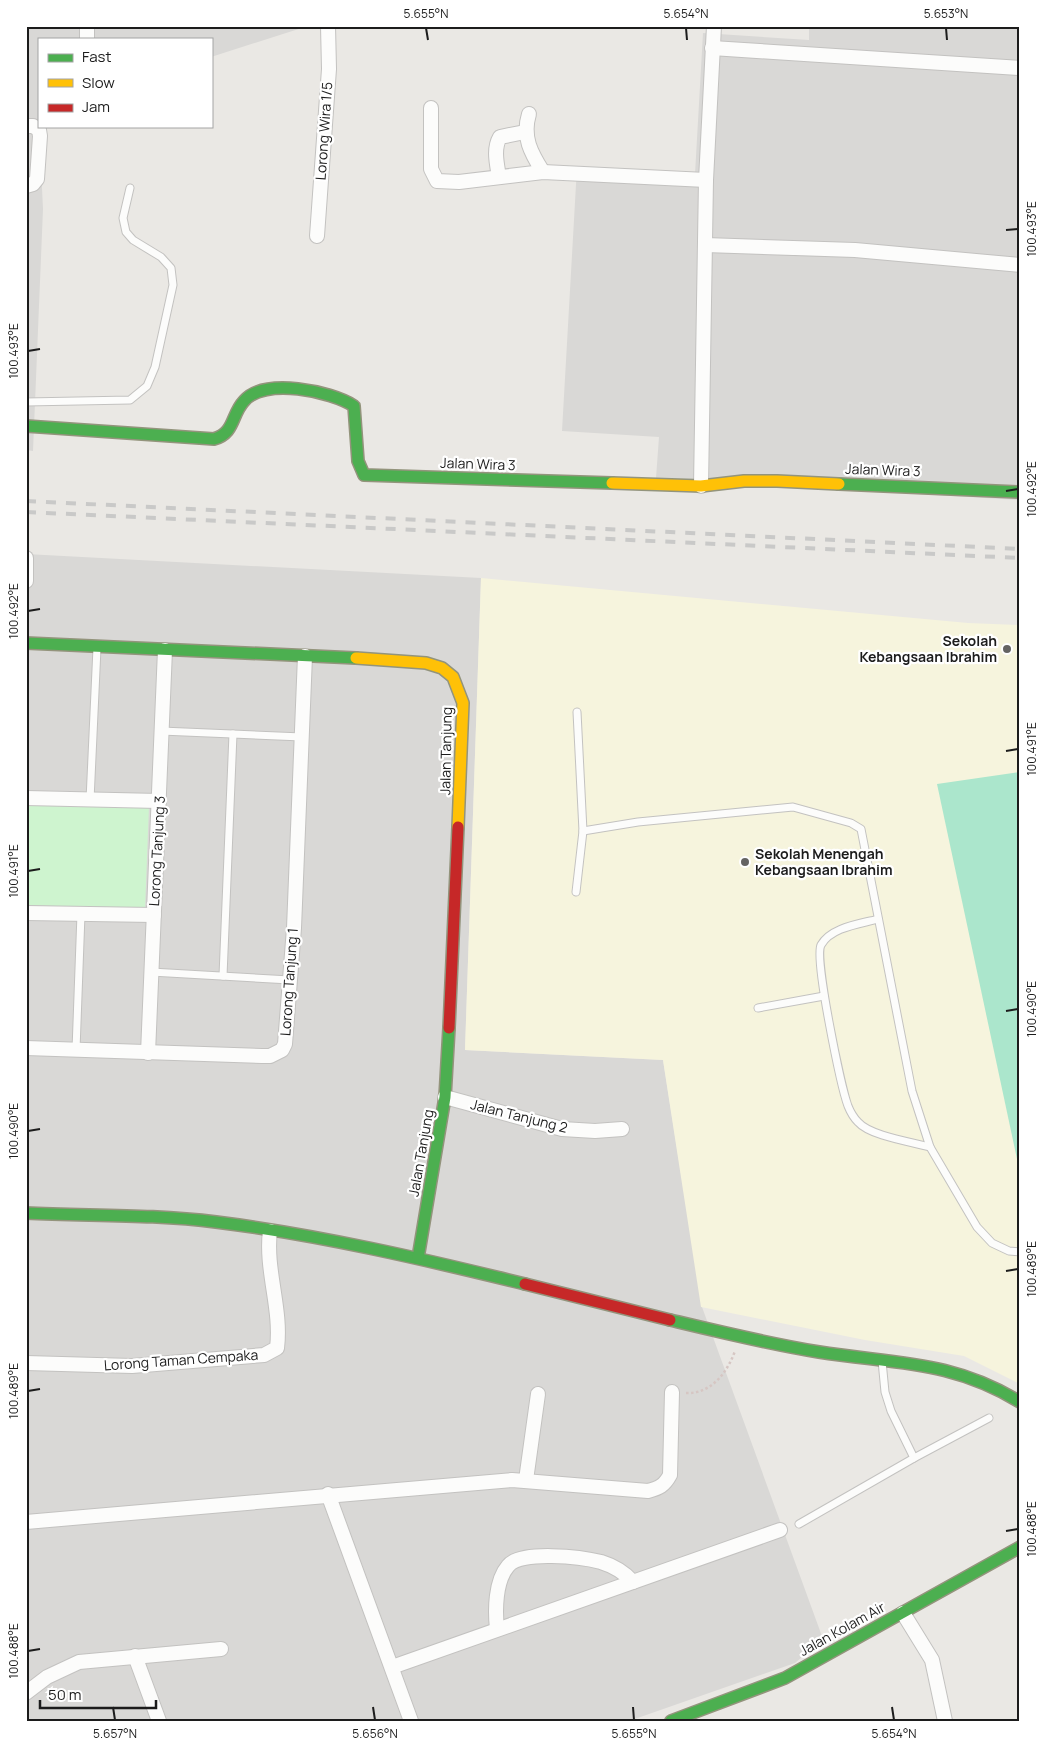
<svg xmlns="http://www.w3.org/2000/svg" width="1046" height="1747" viewBox="0 0 1046 1747" font-family="Manrope,sans-serif">
	<style>
		.residential { fill: #d9d8d6 }
		.education { fill: #f6f4dd }
		.park { fill: #cef4cf }
		.pitch { fill: #abe6cc }
		.lines { fill: none; stroke-linecap: round; stroke-linejoin: round }
		.lane-casing { stroke: #c3c2c0; stroke-width: 9 }
		.street-casing { stroke: #c3c2c0; stroke-width: 16 }
		.fast-casing { stroke: #93947c; stroke-width: 14 }
		.slow-casing { stroke: #93947c; stroke-width: 14 }
		.jam-casing { stroke: #93947c; stroke-width: 14 }
		.path { stroke: #d6c6c3; stroke-width: 2.5; stroke-dasharray: 2.5 2.5; stroke-linecap: butt }
		.lane { stroke: #fcfcfb; stroke-width: 7 }
		.street { stroke: #fcfcfb; stroke-width: 14 }
		.fast { stroke: #4caf50; stroke-width: 11 }
		.slow { stroke: #ffc107; stroke-width: 11 }
		.jam { stroke: #c62828; stroke-width: 11 }
		.rail { stroke: #c9c9c8; stroke-width: 4; stroke-dasharray: 10 10; stroke-linecap: butt }
		.ticks { fill: none; stroke: #1c1c1c; stroke-width: 2 }
		.poi-dot { fill: #646362; stroke: #fff; stroke-width: 2 }
		.labels { text-anchor: middle; stroke-width: 4.5; stroke-linejoin: round; paint-order: stroke }
		.street-label { font-size: 14px; fill: #1c1c1c; stroke: #fff }
		.poi-label { font-size: 14px; font-weight: bold; fill: #1c1c1c; stroke: #fff; text-anchor: end }
		.neatline { fill: none; stroke: #1c1c1c; stroke-width: 2 }
		.ticks-label { font-size: 12px; text-anchor: middle; fill: #1c1c1c }
	</style>
	<rect width="100%" height="100%" fill="#eae8e4"/>
	<g class="residential">
		<path d="M 26,26 L 308,26 L 211,57 L 211,39 L 39,39 L 39,126 L 43,209 L 33,451 L 26,450 Z"/>
		<path d="M 809,26 L 1020,26 L 1020,500 L 656,478 L 659,437 L 562,431 L 577,167 L 695,174 L 703,33 L 809,40 Z"/>
		<path d="M 26,554 L 481,578 L 465,1050 L 663,1060 L 702,1307 L 823,1639 L 795,1663 L 629,1721 L 26,1721 Z"/>
	</g>
	<path class="education" d="M 481,578 L 968,623 L 1020,625 L 1020,1384 L 964,1356 L 865,1340 L 701,1307 L 663,1060 L 465,1050 Z"/>
	<path class="park" d="M 26,804 L 149,806 L 145,909 L 26,905 Z"/>
	<path class="pitch" d="M 1020,772 L 1020,1173 L 937,784 Z"/>
	<g class="lines">
		<defs>
			<g id="lane">
				<path d="M 26,402 L 130,400 L 147,386 L 155,367 L 173,285 L 171,268 L 161,257 L 133,240 L 126,232 L 123,218 L 130,188"/>
				<path d="M 161,731 L 302,737"/>
				<path d="M 90,800 L 97,648"/>
				<path d="M 583,831 L 638,822 L 793,807 L 851,823 L 861,829 L 912,1091 L 930,1147 L 977,1227 L 992,1243 L 1009,1251 L 1020,1252"/>
				<path d="M 576,892 L 583,831 L 577,712"/>
				<path d="M 878,919 C 860,924 831,927 821,945 C 814,958 841,1087 848,1106 C 850,1111 854,1118 858,1122 C 870,1136 912,1142 930,1147"/>
				<path d="M 151,972 L 290,980"/>
				<path d="M 223,976 L 233,734"/>
				<path d="M 758,1008 L 824,996"/>
				<path d="M 76,1050 L 81,914"/>
				<path d="M 914,1458 L 989,1418"/>
				<path d="M 799,1524 L 914,1458 L 891,1411 L 885,1392 L 882,1361"/>
			</g>
			<g id="street">
				<path d="M 87,39 L 87,26"/>
				<path d="M 712,48 L 1020,68"/>
				<path d="M 431,108 L 431,169 L 437,181 L 459,182 L 543,172 L 706,180"/>
				<path d="M 529,114 C 522,137 531,153 543,172"/>
				<path d="M 26,126 L 33,126 L 39,130 L 40,136 L 37,179 L 33,184 L 26,186"/>
				<path d="M 499,177 C 497,164 493,149 500,137 L 525,132"/>
				<path d="M 317,236 L 329,69 L 328,26"/>
				<path d="M 705,245 L 855,250 L 1020,265"/>
				<path d="M 701,486 L 706,180 L 714,26"/>
				<path d="M 26,558 L 26,581"/>
				<path d="M 26,798 L 159,801"/>
				<path d="M 26,913 L 154,915"/>
				<path d="M 26,1048 L 262,1056 L 270,1056 L 282,1050 L 285,1044 L 294,928 L 305,656"/>
				<path d="M 148,1053 L 165,650"/>
				<path d="M 445,1097 L 562,1129 L 595,1131 L 622,1129"/>
				<path d="M 26,1363 L 132,1366 L 264,1355 L 277,1348 C 282,1309 265,1270 270,1231"/>
				<path d="M 526,1480 L 538,1394"/>
				<path d="M 328,1494 L 411,1721"/>
				<path d="M 26,1522 L 512,1480 L 648,1491 C 659,1488 664,1486 670,1475 L 672,1392"/>
				<path d="M 903,1613 L 932,1660 L 945,1721"/>
				<path d="M 497,1629 C 495,1611 495,1581 508,1566 C 520,1550 582,1557 601,1562 C 614,1566 625,1573 633,1582"/>
				<path d="M 135,1656 L 159,1721"/>
				<path d="M 392,1667 L 780,1530"/>
				<path d="M 26,1693 L 47,1677 L 79,1662 L 221,1649"/>
			</g>
			<g id="fast">
				<path d="M 26,426 L 214,439 C 235,433 231,415 244,401 C 264,377 331,391 354,406 L 358,461 L 364,475 L 612,483"/>
				<path d="M 839,484 L 1020,492"/>
				<path d="M 26,643 L 356,658"/>
				<path d="M 26,1213 C 89,1216 153,1214 216,1222 C 320,1235 423,1259 525,1284"/>
				<path d="M 418,1258 L 445,1097 L 449,1028"/>
				<path d="M 670,1320 C 720,1332 769,1344 819,1352 C 895,1364 951,1360 1020,1402"/>
				<path d="M 671,1721 L 785,1678 L 1020,1547"/>
			</g>
			<g id="slow">
				<path d="M 612,483 L 701,486 L 744,481 L 777,481 L 839,484"/>
				<path d="M 356,658 L 426,663 L 442,668 L 453,677 L 463,703 L 458,827"/>
			</g>
			<g id="jam">
				<path d="M 449,1028 L 458,827"/>
				<path d="M 525,1284 L 670,1320"/>
			</g>
		</defs>
		<use href="#lane" class="lane-casing"/>
		<use href="#street" class="street-casing"/>
		<use href="#fast" class="fast-casing"/>
		<use href="#slow" class="slow-casing"/>
		<use href="#jam" class="jam-casing"/>
		<path class="path" d="M 686,1393 C 711,1394 727,1373 735,1351"/>
		<use href="#lane" class="lane"/>
		<use href="#street" class="street"/>
		<use href="#fast" class="fast"/>
		<use href="#slow" class="slow"/>
		<use href="#jam" class="jam"/>
		<g class="rail">
			<path d="M 26,501 L 1020,549"/>
			<path d="M 26,512 L 1020,558"/>
		</g>
	</g>
	<path class="ticks" d="M 426,28 L 428,40M 686,28 L 687,40M 946,28 L 947,40M 1006,230 L 1018,229M 28,351 L 40,349M 1006,491 L 1018,489M 28,611 L 40,609M 1006,751 L 1018,749M 28,871 L 40,869M 1006,1011 L 1018,1009M 28,1131 L 40,1129M 1006,1271 L 1018,1269M 28,1391 L 40,1389M 1006,1531 L 1018,1529M 28,1651 L 40,1649M 113,1707 L 115,1720M 373,1707 L 375,1720M 633,1707 L 634,1720M 892,1707 L 894,1720"/>
	<g class="poi-dot">
		<circle cx="1007" cy="649" r="5"/>
		<circle cx="745" cy="862" r="5"/>
	</g>
	<g class="labels">
		<g class="street-label">
			<text transform="translate(324 131) rotate(-86)" y="5">Lorong Wira 1/5</text>
			<text transform="translate(478 464) rotate(2)" y="5">Jalan Wira 3</text>
			<text transform="translate(883 470) rotate(2)" y="5">Jalan Wira 3</text>
			<text transform="translate(446 751) rotate(-89)" y="5">Jalan Tanjung</text>
			<text transform="translate(157 851) rotate(-87)" y="5">Lorong Tanjung 3</text>
			<text transform="translate(289 982) rotate(-86)" y="5">Lorong Tanjung 1</text>
			<text transform="translate(519 1116) rotate(14)" y="5">Jalan Tanjung 2</text>
			<text transform="translate(421 1153) rotate(-80)" y="5">Jalan Tanjung</text>
			<text transform="translate(181 1360) rotate(-4)" y="5">Lorong Taman Cempaka</text>
			<text transform="translate(842 1629) rotate(-29)" y="5">Jalan Kolam Air</text>
		</g>
		<g class="poi-label">
			<text x="997" y="646">Sekolah<tspan x="997" dy="16">Kebangsaan Ibrahim</tspan></text>
			<text x="755" y="859" text-anchor="start">Sekolah Menengah<tspan x="755" dy="16">Kebangsaan Ibrahim</tspan></text>
		</g>
	</g>
	<rect width="1046" height="1747" fill="none" stroke="#ffffff" stroke-width="55"/>
	<rect x="38" y="38" width="175" height="90" fill="#ffffff" stroke="#a4a4a4"/>
	<rect x="48" y="54" width="25" height="8" fill="#4caf50" stroke="#a4a4a4"/>
	<text x="82" y="62" font-size="15" fill="#1c1c1c">Fast</text>
	<rect x="48" y="79" width="25" height="8" fill="#ffc107" stroke="#a4a4a4"/>
	<text x="82" y="88" font-size="15" fill="#1c1c1c">Slow</text>
	<rect x="48" y="104" width="25" height="8" fill="#c62828" stroke="#a4a4a4"/>
	<text x="82" y="112" font-size="15" fill="#1c1c1c">Jam</text>
	<path d="M40 1700v8h116v-8" fill="none" stroke="#1c1c1c" stroke-width="2.5"/>
	<text x="48" y="1700" font-size="15" fill="#1c1c1c" stroke="#ffffff" stroke-width="4" paint-order="stroke">50 m</text>
	<rect x="28" y="28" width="990" height="1692" class="neatline"/>
	<g class="ticks-label">
		<text x="426" y="18">5.655°N</text>
		<text x="686" y="18">5.654°N</text>
		<text x="946" y="18">5.653°N</text>
		<text transform="translate(1032 229) rotate(-90)" y="4">100.493°E</text>
		<text transform="translate(14 351) rotate(-90)" y="4">100.493°E</text>
		<text transform="translate(1032 489) rotate(-90)" y="4">100.492°E</text>
		<text transform="translate(14 611) rotate(-90)" y="4">100.492°E</text>
		<text transform="translate(1032 749) rotate(-90)" y="4">100.491°E</text>
		<text transform="translate(14 871) rotate(-90)" y="4">100.491°E</text>
		<text transform="translate(1032 1009) rotate(-90)" y="4">100.490°E</text>
		<text transform="translate(14 1131) rotate(-90)" y="4">100.490°E</text>
		<text transform="translate(1032 1269) rotate(-90)" y="4">100.489°E</text>
		<text transform="translate(14 1391) rotate(-90)" y="4">100.489°E</text>
		<text transform="translate(1032 1529) rotate(-90)" y="4">100.488°E</text>
		<text transform="translate(14 1651) rotate(-90)" y="4">100.488°E</text>
		<text x="115" y="1738">5.657°N</text>
		<text x="375" y="1738">5.656°N</text>
		<text x="634" y="1738">5.655°N</text>
		<text x="894" y="1738">5.654°N</text>
	</g>
</svg>
